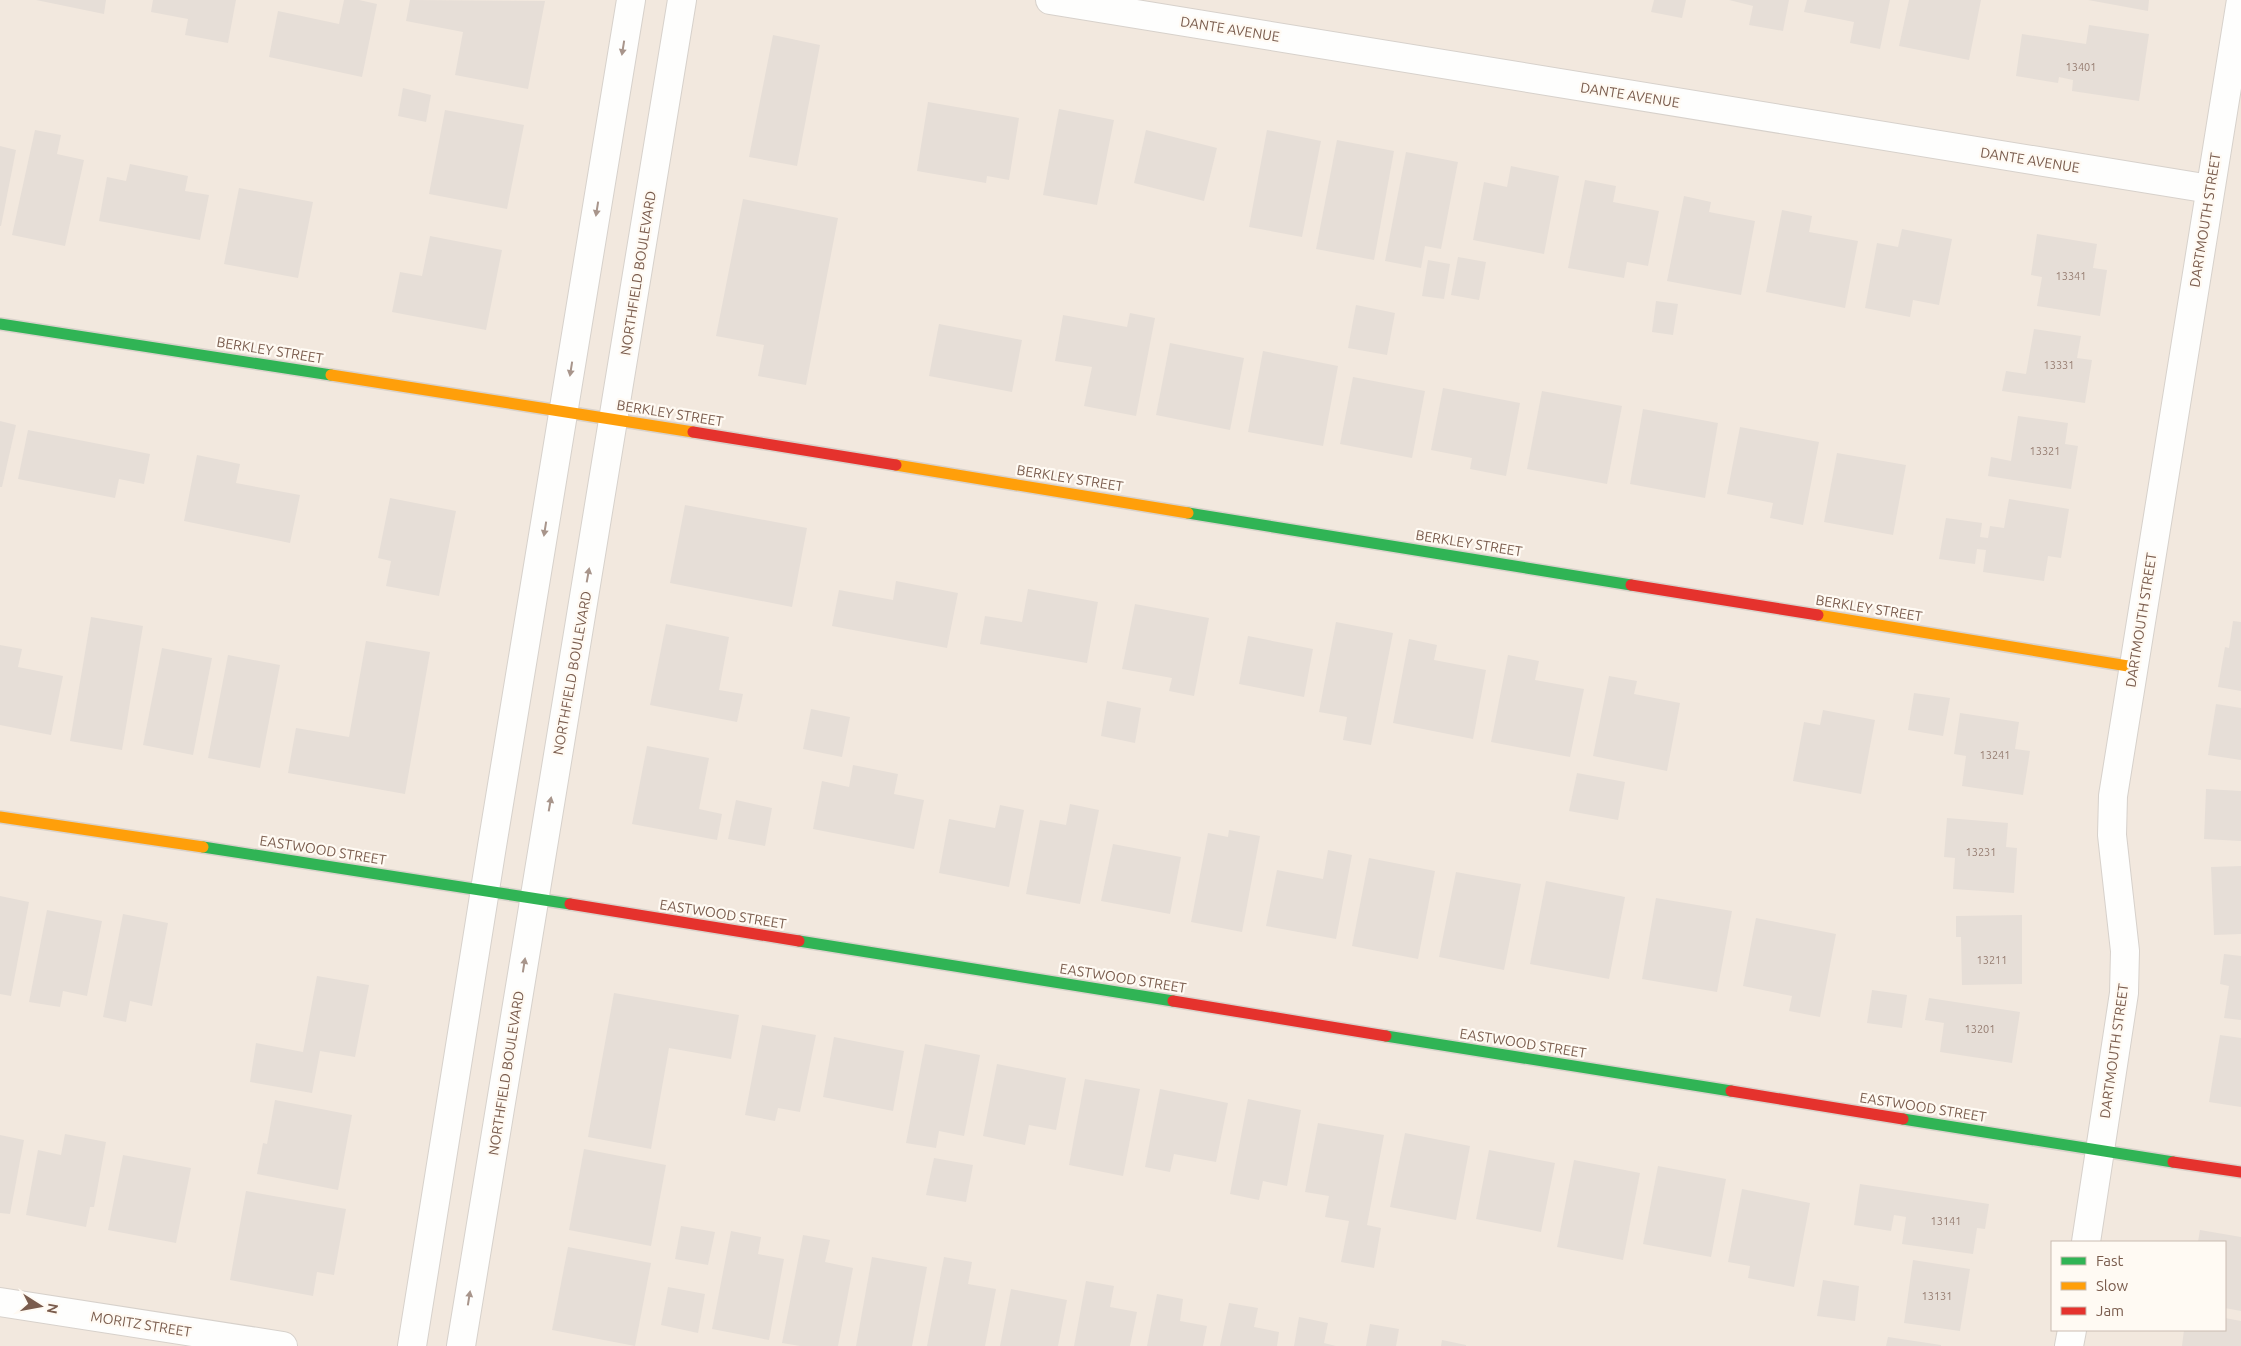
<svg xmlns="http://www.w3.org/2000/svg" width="2241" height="1346" viewBox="0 0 2241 1346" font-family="Ubuntu,sans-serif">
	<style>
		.residential { fill: #f2e8de; fill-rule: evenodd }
		.building { fill: #e6ded7 }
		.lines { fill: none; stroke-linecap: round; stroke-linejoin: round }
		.street-casing { stroke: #d7d1cb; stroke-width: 30 }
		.fast-casing { stroke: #d9d2cb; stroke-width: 14 }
		.slow-casing { stroke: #d9d2cb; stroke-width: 14 }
		.jam-casing { stroke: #d9d2cb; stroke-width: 14 }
		.street { stroke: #fefefd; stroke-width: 28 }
		.fast { stroke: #30b455; stroke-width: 11 }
		.slow { stroke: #ff9f0a; stroke-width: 11 }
		.jam { stroke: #e5322d; stroke-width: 11 }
		.oneway { fill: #a8958b }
		.labels { text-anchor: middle; stroke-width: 4.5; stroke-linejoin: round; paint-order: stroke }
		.number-label { font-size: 11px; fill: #977e72 }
		.street-label { font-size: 14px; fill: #7a5c4d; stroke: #fffaf3 }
	</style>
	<rect width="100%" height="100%" fill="#f9f5f0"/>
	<path class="residential" d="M 0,0 L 2241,0 L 2241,1346 L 0,1346 ZM 2052,1242 L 2225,1242 L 2225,1330 L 2052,1330 Z"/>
	<g class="building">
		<path d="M 36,0 L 106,0 L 104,14 Z"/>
		<path d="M 153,0 L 236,0 L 228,43 L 185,35 L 188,19 L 151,12 Z"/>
		<path d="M 344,0 L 359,0 L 377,4 L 362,77 L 269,57 L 278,11 L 339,24 Z"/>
		<path d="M 410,0 L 545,1 L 528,89 L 455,75 L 463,32 L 406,21 Z"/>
		<path d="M 1654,0 L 1686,0 L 1682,18 L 1651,12 Z"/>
		<path d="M 1729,0 L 1789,0 L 1783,31 L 1749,25 L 1753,6 Z"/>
		<path d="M 1807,0 L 1890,0 L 1880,49 L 1850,43 L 1854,22 L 1804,12 Z"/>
		<path d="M 1909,0 L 1981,0 L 1969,60 L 1899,46 Z"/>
		<path d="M 2088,0 L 2149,0 L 2148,11 Z"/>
		<path d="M 2089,25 L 2149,34 L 2139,101 L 2072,91 L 2073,80 L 2059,77 L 2058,83 L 2016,76 L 2022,34 L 2086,44 Z"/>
		<path d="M 773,35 L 820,45 L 797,166 L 749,157 Z"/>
		<path d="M 403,88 L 431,95 L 426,122 L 398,116 Z"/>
		<path d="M 928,102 L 1019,118 L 1009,180 L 987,176 L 986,183 L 917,171 Z"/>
		<path d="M 1059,109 L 1114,120 L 1097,205 L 1043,195 Z"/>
		<path d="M 445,110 L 524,125 L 507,209 L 429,194 Z"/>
		<path d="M 35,130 L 61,135 L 57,154 L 84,160 L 65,246 L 12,235 Z"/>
		<path d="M 1146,130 L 1217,148 L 1204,201 L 1134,183 Z"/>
		<path d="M 1267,130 L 1321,141 L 1302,237 L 1249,227 Z"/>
		<path d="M 1337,140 L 1394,151 L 1374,260 L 1316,249 Z"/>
		<path d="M 0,146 L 16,150 L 1,226 L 0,226 Z"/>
		<path d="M 1406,152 L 1458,162 L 1441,249 L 1425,246 L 1421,268 L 1385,261 Z"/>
		<path d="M 130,164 L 188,176 L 185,191 L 209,195 L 200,240 L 99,221 L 107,177 L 126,181 Z"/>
		<path d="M 1511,166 L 1559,176 L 1544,254 L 1473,240 L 1484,182 L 1507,187 Z"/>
		<path d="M 1585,180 L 1616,186 L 1613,202 L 1659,211 L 1648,266 L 1627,262 L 1624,278 L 1568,268 Z"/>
		<path d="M 239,188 L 313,202 L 298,278 L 224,264 Z"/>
		<path d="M 1684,196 L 1711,202 L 1709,212 L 1755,221 L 1741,295 L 1667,281 Z"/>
		<path d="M 743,199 L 838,218 L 806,385 L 758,376 L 764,345 L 716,336 Z"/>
		<path d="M 1782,210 L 1812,216 L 1809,232 L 1858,241 L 1845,308 L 1766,292 Z"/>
		<path d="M 1902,229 L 1952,239 L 1939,305 L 1913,300 L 1910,317 L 1865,308 L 1877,243 L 1898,247 Z"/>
		<path d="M 2037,234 L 2097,244 L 2093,268 L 2107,270 L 2100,316 L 2037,306 L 2042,277 L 2031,275 Z"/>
		<path d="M 430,236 L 502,250 L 486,330 L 392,312 L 400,272 L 422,276 Z"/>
		<path d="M 1458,257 L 1486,262 L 1479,300 L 1451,295 Z"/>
		<path d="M 1428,260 L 1450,264 L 1444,299 L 1422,296 Z"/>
		<path d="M 1656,301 L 1678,304 L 1673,335 L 1652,332 Z"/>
		<path d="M 1356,305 L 1395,313 L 1387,355 L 1348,348 Z"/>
		<path d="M 1130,313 L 1155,318 L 1136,416 L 1084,406 L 1092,367 L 1055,361 L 1063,315 L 1127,327 Z"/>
		<path d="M 939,324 L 1022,340 L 1012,392 L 929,376 Z"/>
		<path d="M 2034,329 L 2081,336 L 2077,358 L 2092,360 L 2085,403 L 2002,391 L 2006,371 L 2026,374 Z"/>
		<path d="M 1170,343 L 1244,358 L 1230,430 L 1156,415 Z"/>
		<path d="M 1263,351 L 1338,366 L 1323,446 L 1248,432 Z"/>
		<path d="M 1353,377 L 1425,391 L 1412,458 L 1340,444 Z"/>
		<path d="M 1443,388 L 1520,403 L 1506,476 L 1470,469 L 1472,458 L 1431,450 Z"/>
		<path d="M 1542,391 L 1622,406 L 1607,484 L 1527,469 Z"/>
		<path d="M 1643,409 L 1718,423 L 1705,498 L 1630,484 Z"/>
		<path d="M 2018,416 L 2068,423 L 2065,444 L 2078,446 L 2071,489 L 1988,476 L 1991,457 L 2011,461 Z"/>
		<path d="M 0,421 L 16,425 L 2,487 L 0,487 Z"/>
		<path d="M 1740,427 L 1819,442 L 1803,525 L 1770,518 L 1773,503 L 1727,494 Z"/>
		<path d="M 28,430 L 150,454 L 144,484 L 119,479 L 115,498 L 18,479 Z"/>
		<path d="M 1837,453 L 1906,465 L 1893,535 L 1824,522 Z"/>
		<path d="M 197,455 L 240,464 L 236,483 L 300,495 L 290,543 L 184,521 Z"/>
		<path d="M 390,498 L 456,511 L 439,596 L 386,586 L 391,561 L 378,558 Z"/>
		<path d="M 2009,499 L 2069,509 L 2061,558 L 2048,556 L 2044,581 L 1983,572 L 1986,550 L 1977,549 L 1975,564 L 1939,559 L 1946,518 L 1982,523 L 1980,537 L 1988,538 L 1990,526 L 2004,528 Z"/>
		<path d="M 685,505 L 807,528 L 792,607 L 670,583 Z"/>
		<path d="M 896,581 L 958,593 L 947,648 L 832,626 L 839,590 L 893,600 Z"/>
		<path d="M 1028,589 L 1098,602 L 1087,663 L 980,644 L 985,616 L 1022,622 Z"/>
		<path d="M 1135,604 L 1209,618 L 1194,696 L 1169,691 L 1172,678 L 1122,669 Z"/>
		<path d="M 91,617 L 143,626 L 122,750 L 70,741 Z"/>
		<path d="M 2233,621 L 2241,622 L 2241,691 L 2218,687 L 2225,647 L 2229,648 Z"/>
		<path d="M 1336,622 L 1393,633 L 1371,745 L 1343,740 L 1347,717 L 1319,712 Z"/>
		<path d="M 666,624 L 729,637 L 719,690 L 743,694 L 737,722 L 650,705 Z"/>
		<path d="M 1248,636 L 1313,649 L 1304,697 L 1239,684 Z"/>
		<path d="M 1409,639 L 1437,645 L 1434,660 L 1486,670 L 1473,739 L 1393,723 Z"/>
		<path d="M 366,641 L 430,652 L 405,794 L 288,773 L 296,728 L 349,737 Z"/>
		<path d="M 0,645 L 22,649 L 18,667 L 63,676 L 51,735 L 0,725 Z"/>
		<path d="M 162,648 L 212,658 L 193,755 L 143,745 Z"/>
		<path d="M 228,655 L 280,665 L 260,768 L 208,758 Z"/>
		<path d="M 1508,655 L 1539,661 L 1535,680 L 1584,689 L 1570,757 L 1491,742 Z"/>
		<path d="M 1609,676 L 1637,681 L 1634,694 L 1680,703 L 1667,771 L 1593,756 Z"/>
		<path d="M 1914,693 L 1950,698 L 1943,736 L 1908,730 Z"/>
		<path d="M 1107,701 L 1141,708 L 1135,743 L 1101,736 Z"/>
		<path d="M 2216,704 L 2241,708 L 2241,760 L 2208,755 Z"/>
		<path d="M 811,709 L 850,717 L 842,757 L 803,749 Z"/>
		<path d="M 1823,710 L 1875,720 L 1861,794 L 1793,781 L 1804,722 L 1820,725 Z"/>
		<path d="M 1960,713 L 2019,722 L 2015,749 L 2030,751 L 2023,795 L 1962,786 L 1966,756 L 1954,754 Z"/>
		<path d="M 647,746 L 709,758 L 699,809 L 722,814 L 717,840 L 632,824 Z"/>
		<path d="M 853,765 L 898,774 L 894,794 L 924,800 L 914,849 L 813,829 L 822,781 L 849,787 Z"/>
		<path d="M 1577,773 L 1625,782 L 1618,820 L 1569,811 Z"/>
		<path d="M 2206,789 L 2241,791 L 2241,841 L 2204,839 Z"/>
		<path d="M 736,800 L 772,808 L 765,846 L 728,839 Z"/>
		<path d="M 1070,804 L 1099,810 L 1080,904 L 1026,894 L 1040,820 L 1066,825 Z"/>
		<path d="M 1000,805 L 1024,810 L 1009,887 L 939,873 L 949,819 L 995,828 Z"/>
		<path d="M 1947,818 L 2008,823 L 2006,847 L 2017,848 L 2014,893 L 1953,889 L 1955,858 L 1944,857 Z"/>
		<path d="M 1229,830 L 1260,836 L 1242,932 L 1191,922 L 1208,833 L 1228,837 Z"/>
		<path d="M 1113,844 L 1181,857 L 1170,914 L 1101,901 Z"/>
		<path d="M 1328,850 L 1352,855 L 1336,939 L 1266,926 L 1277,870 L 1323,879 Z"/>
		<path d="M 1369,858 L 1435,871 L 1418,959 L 1352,946 Z"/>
		<path d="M 2241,866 L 2241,934 L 2214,935 L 2211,867 Z"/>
		<path d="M 1456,872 L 1521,884 L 1504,970 L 1439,957 Z"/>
		<path d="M 1546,881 L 1625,897 L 1609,979 L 1530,964 Z"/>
		<path d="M 0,896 L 29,902 L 11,996 L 0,994 Z"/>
		<path d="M 1656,898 L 1732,911 L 1717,992 L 1642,979 Z"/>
		<path d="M 47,910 L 102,921 L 87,996 L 63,991 L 60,1007 L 29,1002 Z"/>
		<path d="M 123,914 L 168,923 L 152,1006 L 130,1001 L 126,1022 L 103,1017 Z"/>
		<path d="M 2022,915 L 2022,984 L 1962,985 L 1961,937 L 1956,937 L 1956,916 Z"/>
		<path d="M 1756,918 L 1836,934 L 1820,1017 L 1789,1011 L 1792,996 L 1743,986 Z"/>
		<path d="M 2224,954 L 2241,956 L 2241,1020 L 2224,1018 L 2229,986 L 2220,984 Z"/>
		<path d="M 317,976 L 369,985 L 355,1057 L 320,1051 L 312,1093 L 250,1082 L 256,1043 L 303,1052 Z"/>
		<path d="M 1872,990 L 1907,995 L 1902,1028 L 1867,1023 Z"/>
		<path d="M 614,993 L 739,1015 L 731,1059 L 669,1048 L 651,1149 L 588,1137 Z"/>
		<path d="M 1929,998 L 2020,1012 L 2012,1063 L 1940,1052 L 1944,1023 L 1925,1020 Z"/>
		<path d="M 762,1025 L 816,1035 L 800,1112 L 778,1108 L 775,1121 L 745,1115 Z"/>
		<path d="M 2220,1035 L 2241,1038 L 2241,1107 L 2209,1102 Z"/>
		<path d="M 834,1037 L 904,1051 L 893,1111 L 823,1097 Z"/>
		<path d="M 925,1044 L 980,1055 L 964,1136 L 939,1131 L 936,1148 L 906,1143 Z"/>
		<path d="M 997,1064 L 1066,1078 L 1056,1130 L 1029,1125 L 1025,1145 L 983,1136 Z"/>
		<path d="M 1085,1079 L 1140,1089 L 1123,1176 L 1069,1165 Z"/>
		<path d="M 1160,1089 L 1228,1103 L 1216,1162 L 1174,1154 L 1170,1172 L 1145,1167 Z"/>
		<path d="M 1248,1099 L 1301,1110 L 1287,1186 L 1263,1181 L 1259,1200 L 1230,1194 Z"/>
		<path d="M 275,1100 L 352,1115 L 338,1190 L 257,1174 L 263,1143 L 267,1144 Z"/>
		<path d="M 1318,1123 L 1384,1135 L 1367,1225 L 1381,1228 L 1374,1268 L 1341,1262 L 1349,1221 L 1325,1217 L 1329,1196 L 1305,1192 Z"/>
		<path d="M 1405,1133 L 1470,1146 L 1456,1220 L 1390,1207 Z"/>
		<path d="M 65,1134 L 106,1142 L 94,1207 L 90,1207 L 86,1227 L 26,1215 L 38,1150 L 61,1155 Z"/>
		<path d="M 0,1135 L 24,1140 L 10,1214 L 0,1213 Z"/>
		<path d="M 584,1149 L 666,1165 L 651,1246 L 569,1230 Z"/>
		<path d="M 1489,1150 L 1555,1163 L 1541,1232 L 1476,1219 Z"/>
		<path d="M 123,1155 L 191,1168 L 176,1243 L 108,1230 Z"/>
		<path d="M 934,1158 L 973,1165 L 966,1202 L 926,1195 Z"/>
		<path d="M 1574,1160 L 1640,1173 L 1623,1260 L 1557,1247 Z"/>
		<path d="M 1658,1166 L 1726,1179 L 1711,1257 L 1643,1244 Z"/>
		<path d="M 1860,1184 L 1989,1204 L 1985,1229 L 1977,1228 L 1973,1254 L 1902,1244 L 1906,1217 L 1894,1215 L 1891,1231 L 1854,1225 Z"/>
		<path d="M 1742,1189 L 1810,1203 L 1794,1287 L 1748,1278 L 1750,1266 L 1728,1262 Z"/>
		<path d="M 246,1191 L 346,1209 L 334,1275 L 317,1272 L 313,1296 L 230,1280 Z"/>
		<path d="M 681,1226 L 715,1232 L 708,1265 L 675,1259 Z"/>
		<path d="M 2200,1230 L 2241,1237 L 2241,1311 L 2225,1308 L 2225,1242 L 2198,1242 Z"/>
		<path d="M 731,1231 L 761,1237 L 758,1254 L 784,1259 L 769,1340 L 712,1329 Z"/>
		<path d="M 803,1235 L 830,1240 L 825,1262 L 853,1268 L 838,1346 L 800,1346 L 782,1343 Z"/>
		<path d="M 568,1247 L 651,1263 L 635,1346 L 552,1330 Z"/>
		<path d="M 872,1257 L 927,1267 L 912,1346 L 856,1346 Z"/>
		<path d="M 944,1257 L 972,1262 L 968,1284 L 996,1289 L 985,1346 L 927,1346 Z"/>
		<path d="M 1913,1260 L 1970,1269 L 1960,1331 L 1904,1323 Z"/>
		<path d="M 1823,1280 L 1859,1286 L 1855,1321 L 1817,1316 Z"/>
		<path d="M 1086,1281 L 1114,1286 L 1110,1307 L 1137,1312 L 1130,1346 L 1074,1346 Z"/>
		<path d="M 668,1287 L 705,1294 L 698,1333 L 661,1325 Z"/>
		<path d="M 1011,1289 L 1067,1300 L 1058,1346 L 1000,1346 Z"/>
		<path d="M 1157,1294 L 1183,1299 L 1180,1321 L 1207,1326 L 1203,1346 L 1147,1346 Z"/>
		<path d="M 1229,1303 L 1258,1308 L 1254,1327 L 1279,1332 L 1277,1346 L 1220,1346 Z"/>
		<path d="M 1299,1317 L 1328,1323 L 1324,1343 L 1336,1346 L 1294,1346 Z"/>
		<path d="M 2225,1318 L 2241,1321 L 2241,1346 L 2182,1346 L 2184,1330 L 2225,1330 Z"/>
		<path d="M 1370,1324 L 1399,1329 L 1396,1346 L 1366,1346 Z"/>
		<path d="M 1888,1337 L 1941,1345 L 1941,1346 L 1886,1346 Z"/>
		<path d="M 1442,1340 L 1466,1345 L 1466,1346 L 1441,1346 Z"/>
	</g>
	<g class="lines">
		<defs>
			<g id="street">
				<path d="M 1050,0 L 2210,189"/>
				<path d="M 2086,1242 L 2124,993 L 2125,951 L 2112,835 L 2113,796 L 2241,0"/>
				<path d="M 0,1302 L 283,1346"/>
				<path d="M 412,1346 L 492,846 L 631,0"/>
				<path d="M 461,1346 L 682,0"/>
				<path d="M 2069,1346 L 2072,1330"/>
			</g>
			<g id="fast">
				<path d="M 0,324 L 331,375"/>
				<path d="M 1188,513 L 1631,585"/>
				<path d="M 203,847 L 570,904"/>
				<path d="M 799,941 L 1173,1001"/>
				<path d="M 1386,1036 L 1731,1091"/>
				<path d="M 1903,1119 L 2173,1162"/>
			</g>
			<g id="slow">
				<path d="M 331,375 L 693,432"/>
				<path d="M 896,465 L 1188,513"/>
				<path d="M 1818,615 L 2134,667"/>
				<path d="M 0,817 L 203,847"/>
			</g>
			<g id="jam">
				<path d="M 693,432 L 896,465"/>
				<path d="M 1631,585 L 1818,615"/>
				<path d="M 570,904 L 799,941"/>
				<path d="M 1173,1001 L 1386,1036"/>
				<path d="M 1731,1091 L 1903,1119"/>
				<path d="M 2173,1162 L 2241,1172"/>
			</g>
		</defs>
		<use href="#street" class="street-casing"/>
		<use href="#fast" class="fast-casing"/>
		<use href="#slow" class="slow-casing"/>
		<use href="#jam" class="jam-casing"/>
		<use href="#street" class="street"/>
		<use href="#fast" class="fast"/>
		<use href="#slow" class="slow"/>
		<use href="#jam" class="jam"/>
	</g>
	<defs><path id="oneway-solid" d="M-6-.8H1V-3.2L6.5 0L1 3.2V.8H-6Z" transform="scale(1.25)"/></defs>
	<g class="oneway">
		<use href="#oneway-solid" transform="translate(623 48) rotate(99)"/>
		<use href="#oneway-solid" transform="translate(597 209) rotate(99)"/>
		<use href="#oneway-solid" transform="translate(571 369) rotate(99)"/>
		<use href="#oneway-solid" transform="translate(545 529) rotate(99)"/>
		<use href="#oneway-solid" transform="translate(588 575) rotate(-80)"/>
		<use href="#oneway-solid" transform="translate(550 804) rotate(-80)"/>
		<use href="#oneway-solid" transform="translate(524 965) rotate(-81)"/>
		<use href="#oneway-solid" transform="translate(469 1298) rotate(-81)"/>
	</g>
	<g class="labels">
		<g class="number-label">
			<text x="2081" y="71">13401</text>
			<text x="2071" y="280">13341</text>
			<text x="2059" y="369">13331</text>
			<text x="2045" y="455">13321</text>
			<text x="1995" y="759">13241</text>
			<text x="1981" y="856">13231</text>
			<text x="1992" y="964">13211</text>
			<text x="1980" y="1033">13201</text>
			<text x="1946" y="1225">13141</text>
			<text x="1937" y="1300">13131</text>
		</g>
		<g class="street-label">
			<text transform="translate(1230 29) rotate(9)" y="5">DANTE AVENUE</text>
			<text transform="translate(1630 95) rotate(9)" y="5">DANTE AVENUE</text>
			<text transform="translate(2030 160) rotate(9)" y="5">DANTE AVENUE</text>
			<text transform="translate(2205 220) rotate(-81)" y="5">DARTMOUTH STREET</text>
			<text transform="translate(638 273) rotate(-81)" y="5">NORTHFIELD BOULEVARD</text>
			<text transform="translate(270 350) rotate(9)" y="5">BERKLEY STREET</text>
			<text transform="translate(670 413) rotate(9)" y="5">BERKLEY STREET</text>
			<text transform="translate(1070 478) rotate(9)" y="5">BERKLEY STREET</text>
			<text transform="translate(1469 543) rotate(9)" y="5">BERKLEY STREET</text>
			<text transform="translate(1869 608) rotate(9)" y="5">BERKLEY STREET</text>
			<text transform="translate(2141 620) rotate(-81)" y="5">DARTMOUTH STREET</text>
			<text transform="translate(572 673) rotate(-80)" y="5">NORTHFIELD BOULEVARD</text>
			<text transform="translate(323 850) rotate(9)" y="5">EASTWOOD STREET</text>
			<text transform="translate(723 914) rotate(9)" y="5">EASTWOOD STREET</text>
			<text transform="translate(1123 978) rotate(9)" y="5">EASTWOOD STREET</text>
			<text transform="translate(1523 1043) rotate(9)" y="5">EASTWOOD STREET</text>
			<text transform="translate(2114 1051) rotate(-82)" y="5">DARTMOUTH STREET</text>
			<text transform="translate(506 1073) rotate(-81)" y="5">NORTHFIELD BOULEVARD</text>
			<text transform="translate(1923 1107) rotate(9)" y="5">EASTWOOD STREET</text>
			<text transform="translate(141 1324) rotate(9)" y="5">MORITZ STREET</text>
		</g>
	</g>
	<rect x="2051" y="1241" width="175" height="90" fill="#fffaf3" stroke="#cabbb1"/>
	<rect x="2061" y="1257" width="25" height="8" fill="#30b455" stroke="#cabbb1"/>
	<text x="2096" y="1266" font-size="15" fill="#7a5c4d">Fast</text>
	<rect x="2061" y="1282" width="25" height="8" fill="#ff9f0a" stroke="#cabbb1"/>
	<text x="2096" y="1291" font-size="15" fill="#7a5c4d">Slow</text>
	<rect x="2061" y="1307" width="25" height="8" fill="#e5322d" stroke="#cabbb1"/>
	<text x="2096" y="1316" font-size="15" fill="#7a5c4d">Jam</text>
	<g transform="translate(40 1306) rotate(101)" stroke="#fffaf3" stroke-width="4" paint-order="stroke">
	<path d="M0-4L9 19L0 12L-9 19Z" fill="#7a5c4d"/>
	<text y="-8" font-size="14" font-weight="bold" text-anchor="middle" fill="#7a5c4d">N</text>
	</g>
</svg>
